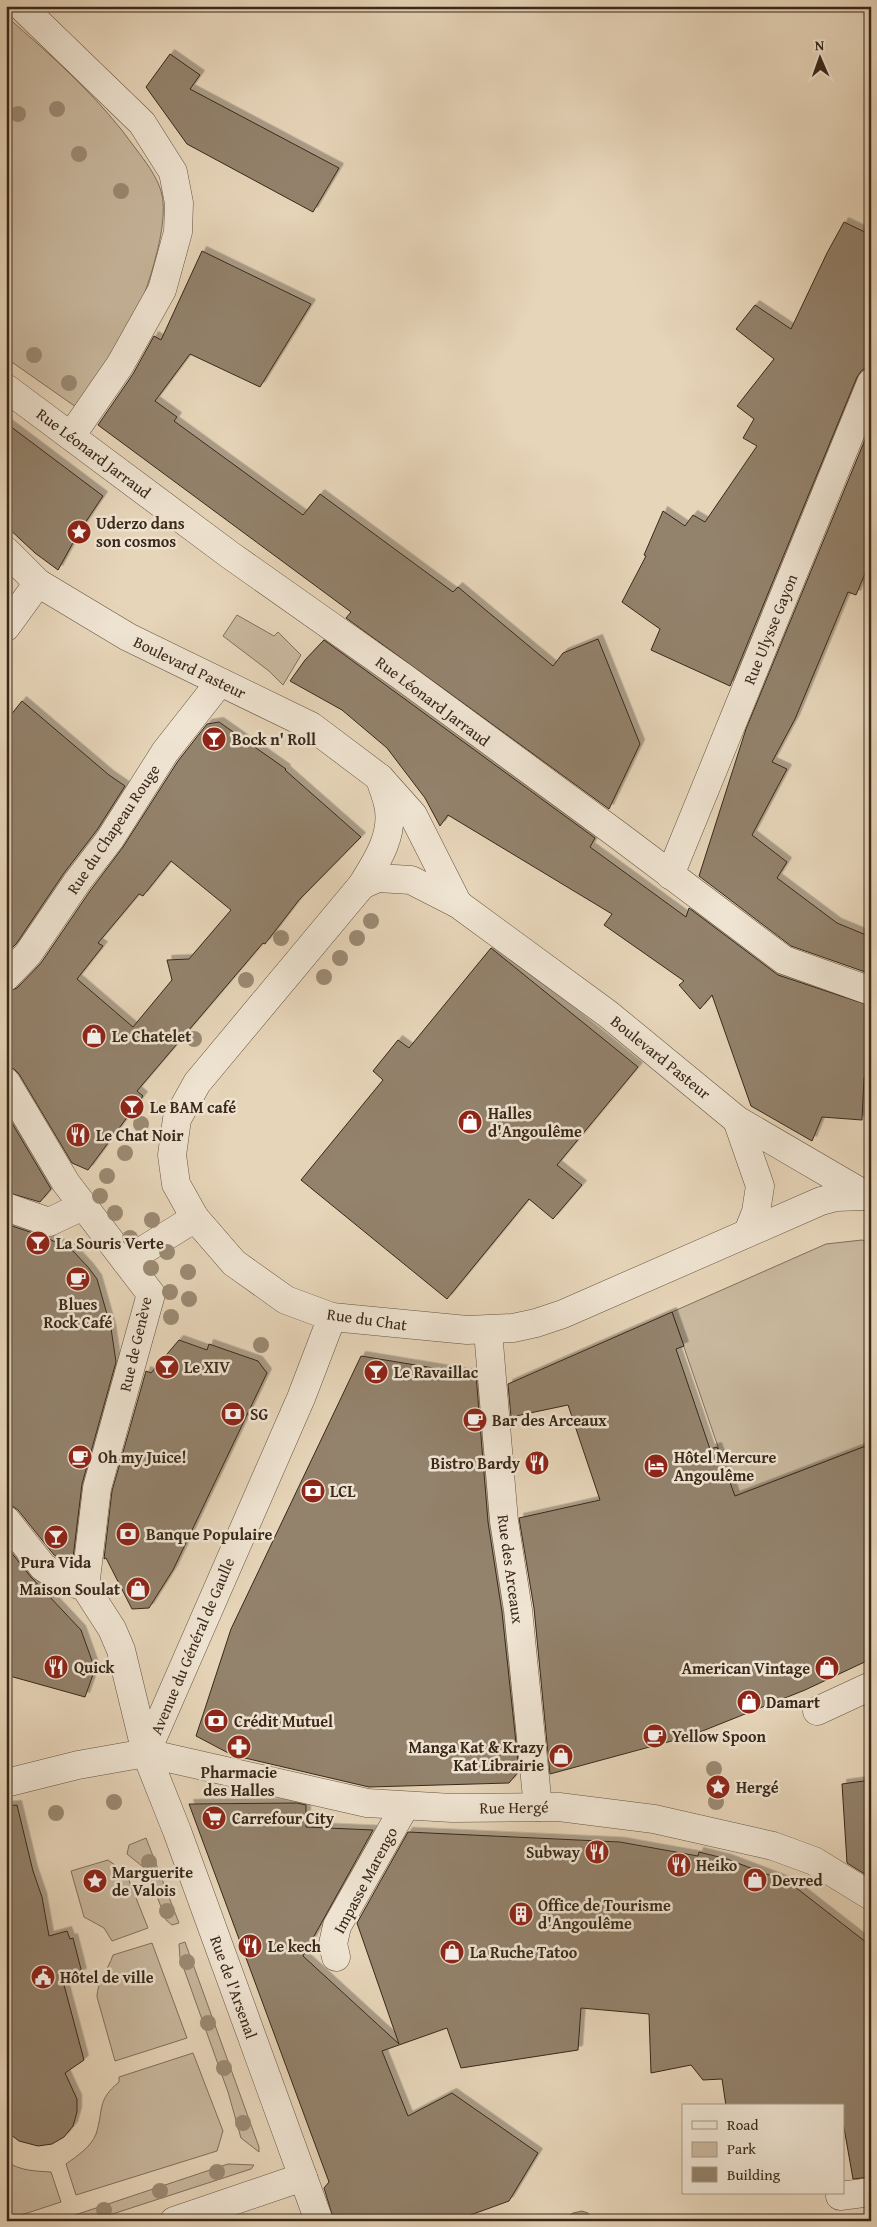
<svg xmlns="http://www.w3.org/2000/svg" width="877" height="2227" viewBox="0 0 877 2227" font-family="'Gentium Book Plus',serif">
	<style>
		.green { fill: #c9b89e; stroke: #81705c }
		.water { fill: #ac9a83; stroke: #7e6c59 }
		.building { fill: #93826c; stroke: #392819; fill-rule: evenodd; filter: url(#shadow) }
		.lines { fill: none; stroke-linecap: round; stroke-linejoin: round }
		.minor-casing { stroke: #645341; stroke-width: 29 }
		.minor { stroke: #efe4d2; stroke-width: 28 }
		.tree { fill: #9b8a73 }
		.labels { text-anchor: middle; stroke-width: 5; stroke-linejoin: round; paint-order: stroke }
		.street-label { font-size: 16px; fill: #392819; stroke: #efe4d2 }
		.poi-label { font-size: 16px; font-weight: bold; fill: #392819; stroke: #efe4d2; text-anchor: start }
	</style>
	<defs>
		<filter id="shadow"><feDropShadow dx="4.5" dy="-4.5" stdDeviation="0" flood-color="#0004"/></filter>
	</defs>
	<rect width="100%" height="100%" fill="#e7d5b9"/>
	<filter id="stains"><feTurbulence type="fractalNoise" baseFrequency=".004" numOctaves="4"/><feColorMatrix values="0 0 0 0 .2 0 0 0 0 .09 0 0 0 0 .02 0 0 0 .5 -.17"/></filter>
	<radialGradient id="worn" r=".72"><stop offset=".6" stop-color="#630" stop-opacity="0"/><stop offset="1" stop-color="#630" stop-opacity=".3"/></radialGradient>
	<g class="green">
		<path d="M 6,16 C 53,57 99,97 136,149 C 145,161 156,175 161,191 C 173,228 136,323 117,357 C 107,375 89,391 76,407 L 6,358 Z"/>
		<path d="M 237,615 L 274,636 L 278,632 L 301,655 L 283,685 L 269,671 L 223,636 Z"/>
		<path d="M 862,1240 L 871,1243 L 871,1444 L 728,1499 L 730,1482 L 672,1312 L 826,1244 Z"/>
		<path d="M 146,1838 L 179,1923 L 172,1925 L 166,1920 L 147,1870 L 127,1854 L 129,1845 Z"/>
		<path d="M 108,1860 L 126,1873 L 148,1928 L 112,1941 L 104,1928 L 84,1917 L 71,1871 Z"/>
		<path d="M 185,1942 L 259,2147 L 259,2152 L 241,2138 L 228,2092 L 180,1958 L 179,1944 Z"/>
		<path d="M 152,1943 L 187,2038 L 115,2061 L 97,1997 C 97,1982 108,1970 113,1955 Z"/>
		<path d="M 193,2053 L 223,2131 L 217,2151 L 76,2195 L 66,2164 C 77,2156 91,2147 96,2134 C 104,2110 96,2101 119,2082 L 119,2077 Z"/>
		<path d="M 6,2161 C 20,2171 35,2171 51,2172 L 61,2202 L 6,2220 Z"/>
		<path d="M 228,2164 L 254,2165 L 251,2169 L 91,2221 L 57,2221 Z"/>
	</g>
	<path class="water" d="M 582,2211 L 588,2213 L 594,2221 L 561,2221 L 573,2213 Z"/>
	<g class="building">
		<path d="M 170,54 L 200,75 L 190,89 L 339,168 L 313,212 L 187,144 L 146,87 Z"/>
		<path d="M 844,222 L 871,235 L 871,368 L 862,370 L 857,377 L 730,686 L 651,650 L 660,629 L 622,602 L 646,556 L 644,555 L 663,511 L 685,526 L 693,515 L 705,522 L 757,446 L 743,438 L 754,419 L 737,406 L 774,359 L 736,329 L 755,305 L 791,329 L 827,253 Z"/>
		<path d="M 202,251 L 311,304 L 260,387 L 190,354 L 155,401 L 177,417 L 174,421 L 303,515 L 320,494 L 453,592 L 458,587 L 553,666 L 563,653 L 598,639 L 640,744 L 609,809 L 346,618 L 351,612 L 98,425 L 133,374 L 154,336 L 161,340 Z"/>
		<path d="M 6,423 L 103,496 L 79,532 L 58,570 L 35,553 L 6,526 Z"/>
		<path d="M 871,425 L 871,559 L 856,595 L 848,592 L 795,719 L 772,762 L 787,769 L 752,835 L 787,862 L 777,878 L 837,923 L 871,937 L 871,974 L 791,946 L 699,876 L 746,729 Z"/>
		<path d="M 324,640 L 595,838 L 590,847 L 686,917 L 689,908 L 778,975 L 871,1006 L 871,1080 L 864,1078 L 862,1120 L 822,1117 L 812,1141 L 751,1106 L 712,995 L 700,1009 L 679,985 L 684,981 L 604,925 L 612,914 L 448,815 L 440,826 L 425,798 L 387,748 L 342,710 L 290,681 L 305,660 Z"/>
		<path d="M 22,701 L 109,775 L 125,786 L 97,830 L 64,873 L 16,944 L 6,954 L 6,721 Z"/>
		<path d="M 219,722 L 286,769 L 285,770 L 361,837 L 299,900 L 265,944 L 263,943 L 137,1091 L 143,1096 L 88,1170 L 72,1163 L 19,1074 L 14,1069 L 6,1066 L 6,992 L 17,988 L 41,963 L 90,891 L 123,847 L 178,761 L 207,724 ZM 171,861 L 231,910 L 189,959 L 167,960 L 172,980 L 133,1027 L 77,979 L 103,946 L 98,943 L 139,894 L 143,896 Z"/>
		<path d="M 491,948 L 638,1067 L 557,1165 L 582,1185 L 553,1219 L 529,1199 L 447,1299 L 301,1180 L 383,1080 L 373,1071 L 398,1040 L 409,1048 Z"/>
		<path d="M 6,1113 L 51,1189 L 40,1202 L 6,1192 Z"/>
		<path d="M 6,1224 L 45,1237 L 72,1250 L 88,1267 L 97,1279 L 111,1328 L 116,1362 L 82,1484 L 72,1566 L 54,1555 L 18,1510 L 12,1506 L 6,1505 Z"/>
		<path d="M 672,1312 L 684,1346 L 676,1349 L 710,1449 L 717,1447 L 735,1496 L 871,1444 L 871,1659 L 805,1690 L 690,1736 L 550,1774 L 534,1608 L 519,1518 L 600,1500 L 568,1405 L 511,1417 L 508,1384 Z"/>
		<path d="M 179,1340 L 207,1350 L 209,1344 L 258,1361 L 267,1373 L 173,1570 L 149,1608 L 132,1609 L 106,1558 L 104,1559 L 112,1491 L 146,1371 L 151,1373 Z"/>
		<path d="M 361,1356 L 476,1375 L 488,1522 L 502,1612 L 519,1771 L 509,1783 L 369,1787 L 232,1755 L 196,1736 L 231,1629 Z"/>
		<path d="M 6,1546 L 31,1577 L 81,1630 L 95,1669 L 85,1697 L 6,1675 Z"/>
		<path d="M 871,1780 L 871,1878 L 847,1863 L 842,1784 Z"/>
		<path d="M 297,1803 L 306,1805 L 306,1827 L 373,1830 L 303,1956 L 399,2044 L 357,1923 L 408,1832 L 620,1842 L 698,1856 L 699,1852 L 727,1859 L 790,1883 L 871,1946 L 871,2177 L 853,2179 L 843,2122 L 843,2106 L 726,2106 L 722,2079 L 703,2080 L 691,2065 L 651,2073 L 649,2014 L 581,2008 L 578,2050 L 461,2068 L 447,2028 L 382,2051 L 408,2116 L 452,2093 L 538,2153 L 509,2201 L 454,2221 L 334,2221 L 324,2188 L 329,2182 L 189,1804 Z"/>
		<path d="M 17,1805 L 33,1871 L 42,1897 L 49,1936 L 67,1931 L 70,1939 L 73,1938 L 82,1973 L 79,1973 L 81,1981 L 64,1985 L 84,2060 L 65,2073 L 77,2099 L 77,2112 L 73,2126 L 64,2137 L 52,2144 L 38,2146 L 19,2141 L 6,2131 L 6,1806 Z"/>
	</g>
	<g class="lines">
		<defs>
			<g id="minor">
				<path d="M 21,6 L 142,123 L 173,172 L 179,203 L 178,232 L 162,290 L 120,365 L 71,436"/>
				<path d="M 6,388 L 230,555 L 403,677 L 618,835 L 784,960 L 871,991"/>
				<path d="M 6,551 L 38,583 L 128,637 L 311,726 L 380,778 L 413,815 L 458,904"/>
				<path d="M 6,627 L 38,583"/>
				<path d="M 380,778 C 382,786 386,795 388,804 C 395,834 377,861 362,885 L 197,1083 L 177,1119 L 172,1155 L 176,1184 L 195,1218 L 234,1263 L 286,1300 L 332,1317 L 467,1330 L 513,1328 L 536,1323 L 563,1314 L 821,1201 L 836,1197 L 865,1196"/>
				<path d="M 670,875 L 871,383"/>
				<path d="M 362,885 L 378,878 L 411,880 L 458,904 L 608,1014 L 737,1120 L 869,1197"/>
				<path d="M 6,977 L 28,954 L 77,882 L 110,839 L 165,752 L 220,682"/>
				<path d="M 6,1082 L 66,1183 L 151,1294 L 97,1488 L 85,1587"/>
				<path d="M 737,1120 L 760,1186 L 756,1212 L 748,1232"/>
				<path d="M 6,1207 L 49,1222 L 83,1206"/>
				<path d="M 126,1261 L 195,1218"/>
				<path d="M 488,1331 L 504,1521 L 518,1610 L 538,1807"/>
				<path d="M 6,1520 L 43,1567 L 63,1580 L 85,1587 L 112,1629 L 121,1650 L 146,1753 L 177,1831 L 319,2221"/>
				<path d="M 817,1711 L 871,1686"/>
				<path d="M 146,1753 L 301,1398 L 332,1317"/>
				<path d="M 6,1783 L 78,1765 L 146,1753 L 367,1803 L 452,1808 L 559,1807 L 654,1819 L 773,1846 L 814,1861 L 871,1896"/>
				<path d="M 336,1957 L 333,1944 L 337,1926 L 405,1806"/>
				<path d="M 840,2196 L 871,2192"/>
				<path d="M 174,2221 L 303,2177"/>
			</g>
		</defs>
		<use href="#minor" class="minor-casing"/>
		<use href="#minor" class="minor"/>
	</g>
	<g class="tree">
		<circle cx="57" cy="109" r="8"/>
		<circle cx="18" cy="114" r="8"/>
		<circle cx="79" cy="154" r="8"/>
		<circle cx="121" cy="191" r="8"/>
		<circle cx="34" cy="355" r="8"/>
		<circle cx="69" cy="383" r="8"/>
		<circle cx="371" cy="921" r="8"/>
		<circle cx="281" cy="938" r="8"/>
		<circle cx="357" cy="938" r="8"/>
		<circle cx="340" cy="958" r="8"/>
		<circle cx="324" cy="977" r="8"/>
		<circle cx="246" cy="980" r="8"/>
		<circle cx="194" cy="1039" r="8"/>
		<circle cx="141" cy="1124" r="8"/>
		<circle cx="125" cy="1153" r="8"/>
		<circle cx="107" cy="1176" r="8"/>
		<circle cx="100" cy="1196" r="8"/>
		<circle cx="115" cy="1213" r="8"/>
		<circle cx="152" cy="1220" r="8"/>
		<circle cx="130" cy="1238" r="8"/>
		<circle cx="167" cy="1252" r="8"/>
		<circle cx="151" cy="1268" r="8"/>
		<circle cx="188" cy="1272" r="8"/>
		<circle cx="170" cy="1292" r="8"/>
		<circle cx="189" cy="1299" r="8"/>
		<circle cx="171" cy="1317" r="8"/>
		<circle cx="261" cy="1345" r="8"/>
		<circle cx="714" cy="1769" r="8"/>
		<circle cx="114" cy="1802" r="8"/>
		<circle cx="716" cy="1802" r="8"/>
		<circle cx="56" cy="1813" r="8"/>
		<circle cx="149" cy="1862" r="8"/>
		<circle cx="167" cy="1911" r="8"/>
		<circle cx="187" cy="1962" r="8"/>
		<circle cx="208" cy="2023" r="8"/>
		<circle cx="224" cy="2068" r="8"/>
		<circle cx="243" cy="2123" r="8"/>
		<circle cx="217" cy="2172" r="8"/>
		<circle cx="160" cy="2191" r="8"/>
		<circle cx="104" cy="2210" r="8"/>
	</g>
	<defs>
		<symbol id="sight-disc" viewBox="-11 -11 22 22"><circle r="9.5" fill="#8f2418" stroke="#efe4d2"/><path d="M0-6L1.8-2.2L6-1.7L2.9 1.2L3.7 5.4L0 3.3L-3.7 5.4L-2.9 1.2L-6-1.7L-1.8-2.2Z" fill="#fff"/></symbol>
		<symbol id="bar-disc" viewBox="-11 -11 22 22"><circle r="9.5" fill="#8f2418" stroke="#efe4d2"/><path d="M-6-5H6L.8 .8V4.5H3.5V6h-7V4.5H-.8V.8Z" fill="#fff"/></symbol>
		<symbol id="shop-disc" viewBox="-11 -11 22 22"><circle r="9.5" fill="#8f2418" stroke="#efe4d2"/><path d="M-5-2.5h2.3a2.7 3.5 0 0 1 5.4 0H5L5.5 6h-11ZM-1.5-2.5h3a1.5 2.3 0 0 0-3 0Z" fill="#fff"/></symbol>
		<symbol id="restaurant-disc" viewBox="-11 -11 22 22"><circle r="9.5" fill="#8f2418" stroke="#efe4d2"/><path d="M-5-6h1v4h1v-4h1v4h1v-4h1v5L-1.5 .5V6h-2V.5L-5-1ZM5-6V6H3V1.5H1.5Q1.5-4 5-6Z" fill="#fff"/></symbol>
		<symbol id="cafe-disc" viewBox="-11 -11 22 22"><circle r="9.5" fill="#8f2418" stroke="#efe4d2"/><path d="M-5.5-4.5H6V0H3Q3 3.5 0 3.5H-2.5Q-5.5 3.5-5.5 0ZM3-3.2v2h1.7v-2ZM-6 4.5H4V6H-6Z" fill="#fff"/></symbol>
		<symbol id="bank-disc" viewBox="-11 -11 22 22"><circle r="9.5" fill="#8f2418" stroke="#efe4d2"/><path d="M-6-4H6V4H-6ZM0-2.3a2.3 2.3 0 1 0 0 4.6a2.3 2.3 0 1 0 0-4.6Z" fill="#fff"/></symbol>
		<symbol id="hotel-disc" viewBox="-11 -11 22 22"><circle r="9.5" fill="#8f2418" stroke="#efe4d2"/><path d="M-6-4.5h1.5V1H6V5H4.5V3h-9V5H-6ZM-4 0a1.8 1.8 0 1 1 3.6 0ZM.5 0V-2.5h3Q6-2.5 6 0Z" fill="#fff"/></symbol>
		<symbol id="pharmacy-disc" viewBox="-11 -11 22 22"><circle r="9.5" fill="#8f2418" stroke="#efe4d2"/><path d="M-2-6h4v4h4v4h-4v4h-4v-4h-4v-4h4Z" fill="#fff"/></symbol>
		<symbol id="supermarket-disc" viewBox="-11 -11 22 22"><circle r="9.5" fill="#8f2418" stroke="#efe4d2"/><path d="M-6-5.5h2.5l.6 2H6L4.5 2H-2.5L-4.4-4H-6ZM-1.5 3.2a1.3 1.3 0 1 0 .1 0ZM3 3.2a1.3 1.3 0 1 0 .1 0Z" fill="#fff"/></symbol>
		<symbol id="building-disc" viewBox="-11 -11 22 22"><circle r="9.5" fill="#8f2418" stroke="#efe4d2"/><path d="M-4-6H4V6H1V3H-1V6H-4ZM-2.5-4.3h1.7v1.8h-1.7ZM.8-4.3h1.7v1.8H.8ZM-2.5-1h1.7V.8h-1.7ZM.8-1h1.7V.8H.8Z" fill="#fff"/></symbol>
		<symbol id="civic-disc" viewBox="-11 -11 22 22"><circle r="9.5" fill="#8f2418" stroke="#efe4d2"/><path d="M-.6-6.5H3V-4.5H.6V-3L4-1V1h2V6H-6V1h2V-1L-.6-3ZM-1.2 2.5V6h2.4V2.5Z" fill="#fff"/></symbol>
	</defs>
	<g fill-rule="evenodd">
		<use href="#sight-disc" x="65" y="518" width="28" height="28"/>
		<use href="#bar-disc" x="200" y="725" width="28" height="28"/>
		<use href="#shop-disc" x="80" y="1022" width="28" height="28"/>
		<use href="#bar-disc" x="118" y="1093" width="28" height="28"/>
		<use href="#shop-disc" x="456" y="1108" width="28" height="28"/>
		<use href="#restaurant-disc" x="64" y="1121" width="28" height="28"/>
		<use href="#bar-disc" x="24" y="1229" width="28" height="28"/>
		<use href="#cafe-disc" x="64" y="1265" width="28" height="28"/>
		<use href="#bar-disc" x="153" y="1353" width="28" height="28"/>
		<use href="#bar-disc" x="362" y="1358" width="28" height="28"/>
		<use href="#bank-disc" x="219" y="1400" width="28" height="28"/>
		<use href="#cafe-disc" x="461" y="1406" width="28" height="28"/>
		<use href="#cafe-disc" x="66" y="1443" width="28" height="28"/>
		<use href="#restaurant-disc" x="523" y="1449" width="28" height="28"/>
		<use href="#hotel-disc" x="642" y="1452" width="28" height="28"/>
		<use href="#bank-disc" x="299" y="1477" width="28" height="28"/>
		<use href="#bank-disc" x="114" y="1520" width="28" height="28"/>
		<use href="#bar-disc" x="42" y="1523" width="28" height="28"/>
		<use href="#shop-disc" x="124" y="1575" width="28" height="28"/>
		<use href="#restaurant-disc" x="42" y="1653" width="28" height="28"/>
		<use href="#shop-disc" x="813" y="1654" width="28" height="28"/>
		<use href="#shop-disc" x="735" y="1688" width="28" height="28"/>
		<use href="#bank-disc" x="202" y="1707" width="28" height="28"/>
		<use href="#cafe-disc" x="641" y="1722" width="28" height="28"/>
		<use href="#pharmacy-disc" x="225" y="1733" width="28" height="28"/>
		<use href="#shop-disc" x="547" y="1742" width="28" height="28"/>
		<use href="#sight-disc" x="704" y="1773" width="28" height="28"/>
		<use href="#supermarket-disc" x="200" y="1804" width="28" height="28"/>
		<use href="#restaurant-disc" x="583" y="1838" width="28" height="28"/>
		<use href="#restaurant-disc" x="665" y="1851" width="28" height="28"/>
		<use href="#shop-disc" x="741" y="1866" width="28" height="28"/>
		<use href="#sight-disc" x="81" y="1867" width="28" height="28"/>
		<use href="#building-disc" x="507" y="1900" width="28" height="28"/>
		<use href="#restaurant-disc" x="236" y="1932" width="28" height="28"/>
		<use href="#shop-disc" x="438" y="1938" width="28" height="28"/>
		<use href="#civic-disc" x="29" y="1963" width="28" height="28"/>
	</g>
	<g class="labels">
		<g class="street-label">
			<text transform="translate(94 453) rotate(37)" y="6">Rue Léonard Jarraud</text>
			<text transform="translate(770 629) rotate(-68)" y="6">Rue Ulysse Gayon</text>
			<text transform="translate(190 667) rotate(26)" y="6">Boulevard Pasteur</text>
			<text transform="translate(433 701) rotate(37)" y="6">Rue Léonard Jarraud</text>
			<text transform="translate(113 829) rotate(-56)" y="6">Rue du Chapeau Rouge</text>
			<text transform="translate(661 1057) rotate(39)" y="6">Boulevard Pasteur</text>
			<text transform="translate(367 1319) rotate(8)" y="6">Rue du Chat</text>
			<text transform="translate(135 1344) rotate(-77)" y="6">Rue de Genève</text>
			<text transform="translate(511 1569) rotate(82)" y="6">Rue des Arceaux</text>
			<text transform="translate(192 1646) rotate(-67)" y="6">Avenue du Général de Gaulle</text>
			<text transform="translate(514 1807) rotate(-1)" y="6">Rue Hergé</text>
			<text transform="translate(365 1880) rotate(-62)" y="6">Impasse Marengo</text>
			<text transform="translate(234 1987) rotate(70)" y="6">Rue de l'Arsenal</text>
		</g>
		<g class="poi-label">
			<text x="96" y="529">Uderzo dans<tspan x="96" dy="18">son cosmos</tspan></text>
			<text x="232" y="745">Bock n' Roll</text>
			<text x="112" y="1042">Le Chatelet</text>
			<text x="150" y="1113">Le BAM café</text>
			<text x="488" y="1119">Halles<tspan x="488" dy="18">d'Angoulême</tspan></text>
			<text x="96" y="1141">Le Chat Noir</text>
			<text x="56" y="1249">La Souris Verte</text>
			<text x="78" y="1310" text-anchor="middle">Blues<tspan x="78" dy="18">Rock Café</tspan></text>
			<text x="184" y="1373">Le XIV</text>
			<text x="394" y="1378">Le Ravaillac</text>
			<text x="250" y="1420">SG</text>
			<text x="492" y="1426">Bar des Arceaux</text>
			<text x="98" y="1463">Oh my Juice!</text>
			<text x="674" y="1463">Hôtel Mercure<tspan x="674" dy="18">Angoulême</tspan></text>
			<text x="520" y="1469" text-anchor="end">Bistro Bardy</text>
			<text x="330" y="1497">LCL</text>
			<text x="146" y="1540">Banque Populaire</text>
			<text x="56" y="1568" text-anchor="middle">Pura Vida</text>
			<text x="120" y="1595" text-anchor="end">Maison Soulat</text>
			<text x="74" y="1673">Quick</text>
			<text x="810" y="1674" text-anchor="end">American Vintage</text>
			<text x="766" y="1708">Damart</text>
			<text x="234" y="1727">Crédit Mutuel</text>
			<text x="672" y="1742">Yellow Spoon</text>
			<text x="544" y="1753" text-anchor="end">Manga Kat &amp; Krazy<tspan x="544" dy="18">Kat Librairie</tspan></text>
			<text x="239" y="1778" text-anchor="middle">Pharmacie<tspan x="239" dy="18">des Halles</tspan></text>
			<text x="736" y="1793">Hergé</text>
			<text x="232" y="1824">Carrefour City</text>
			<text x="580" y="1858" text-anchor="end">Subway</text>
			<text x="696" y="1871">Heiko</text>
			<text x="112" y="1878">Marguerite<tspan x="112" dy="18">de Valois</tspan></text>
			<text x="772" y="1886">Devred</text>
			<text x="538" y="1911">Office de Tourisme<tspan x="538" dy="18">d'Angoulême</tspan></text>
			<text x="268" y="1952">Le kech</text>
			<text x="470" y="1958">La Ruche Tatoo</text>
			<text x="60" y="1983">Hôtel de ville</text>
		</g>
	</g>
	<rect width="877" height="2227" fill="none" stroke="#e7d5b9" stroke-width="25"/>
	<rect x="8" y="8" width="862" height="2212" fill="none" stroke="#392819" stroke-width="2.5"/>
	<rect x="12" y="12" width="852" height="2202" fill="none" stroke="#392819"/>
	<rect x="682" y="2104" width="162" height="90" fill="#efe4d2" stroke="#a69988"/>
	<rect x="692" y="2121" width="25" height="8" fill="#efe4d2" stroke="#a69988"/>
	<text x="727" y="2130" font-size="15" fill="#392819">Road</text>
	<rect x="692" y="2142" width="25" height="15" fill="#c9b89e" stroke="#a69988"/>
	<text x="727" y="2154" font-size="15" fill="#392819">Park</text>
	<rect x="692" y="2167" width="25" height="15" fill="#93826c" stroke="#a69988"/>
	<text x="727" y="2180" font-size="15" fill="#392819">Building</text>
	<g transform="translate(820 58) rotate(358)" stroke="#efe4d2" stroke-width="4" paint-order="stroke">
	<path d="M0-4L9 19L0 12L-9 19Z" fill="#392819"/>
	<text y="-8" font-size="14" font-weight="bold" text-anchor="middle" fill="#392819">N</text>
	</g>
	<rect width="100%" height="100%" filter="url(#stains)"/>
	<rect width="100%" height="100%" fill="url(#worn)"/>
</svg>
